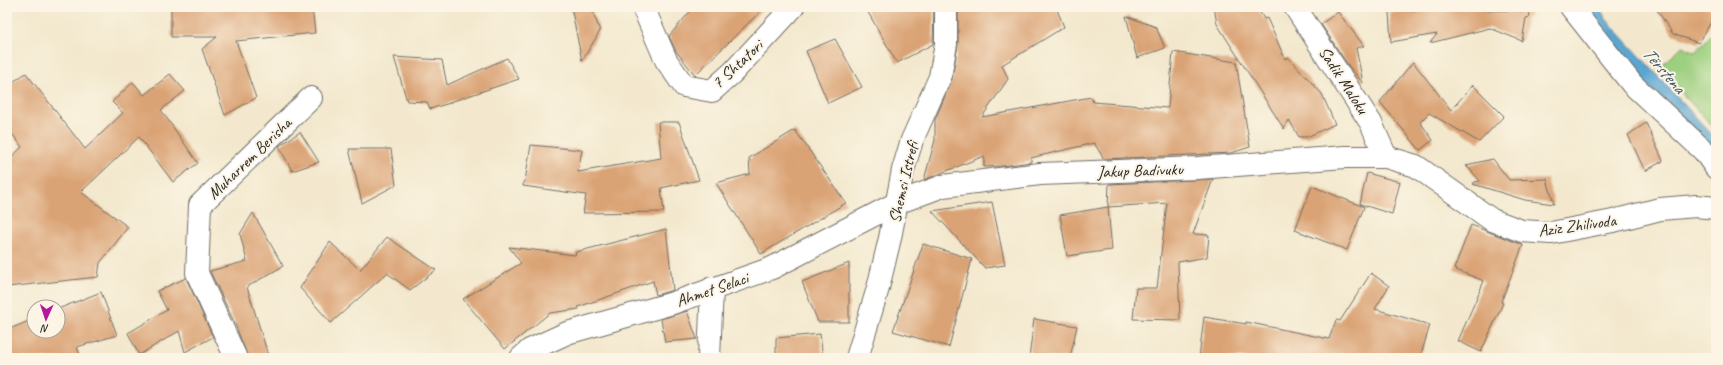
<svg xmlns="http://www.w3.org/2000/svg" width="1723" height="365" viewBox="0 0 1723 365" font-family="Caveat,sans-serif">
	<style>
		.green { fill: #9ccf7f; stroke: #647d55 }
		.water { fill: #5aa6d2; stroke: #42687e }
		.building { fill: #daa375 }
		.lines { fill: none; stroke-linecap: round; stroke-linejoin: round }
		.minor-casing { stroke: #716d64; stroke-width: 24 }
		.minor { stroke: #fff; stroke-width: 22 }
		.labels { text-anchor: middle; stroke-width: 4; stroke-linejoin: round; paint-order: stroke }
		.street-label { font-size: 17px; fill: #2b2b2b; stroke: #fcf5e5 }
		.water-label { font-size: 18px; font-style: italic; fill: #3e5c6e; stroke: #fcf5e5 }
	</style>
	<rect width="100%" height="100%" fill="#fcf5e5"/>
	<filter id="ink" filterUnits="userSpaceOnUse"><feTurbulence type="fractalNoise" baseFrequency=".025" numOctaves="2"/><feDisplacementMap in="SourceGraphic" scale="8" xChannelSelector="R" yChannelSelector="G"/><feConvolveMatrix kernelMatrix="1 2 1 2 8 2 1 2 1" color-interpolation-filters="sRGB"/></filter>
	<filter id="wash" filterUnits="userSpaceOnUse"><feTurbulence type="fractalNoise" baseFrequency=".012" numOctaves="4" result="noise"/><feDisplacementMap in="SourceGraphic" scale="16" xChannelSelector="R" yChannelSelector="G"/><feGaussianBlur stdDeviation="0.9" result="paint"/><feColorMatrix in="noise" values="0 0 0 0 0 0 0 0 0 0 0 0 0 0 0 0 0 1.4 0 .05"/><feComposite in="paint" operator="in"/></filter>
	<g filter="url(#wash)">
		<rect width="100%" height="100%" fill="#f3e8cd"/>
		<path class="green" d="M 1716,30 L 1716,130 L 1659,69 L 1682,46 L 1695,52 Z"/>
		<path class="water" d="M 1578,7 L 1599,7 L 1606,19 L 1716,139 L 1716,153 L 1682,126 Z"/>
		<g id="blocks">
			<g class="building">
				<path d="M 171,7 L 312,7 L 315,33 L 236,41 L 256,98 L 225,115 L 202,49 L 217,37 L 171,37 Z"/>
				<path d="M 571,7 L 591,7 L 600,31 L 582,61 Z"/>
				<path d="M 694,7 L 765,7 L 695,75 L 676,51 L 669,36 Z"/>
				<path d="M 865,7 L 934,7 L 933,44 L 897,63 Z"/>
				<path d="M 958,7 L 1056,7 L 1064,27 L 1002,65 L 1008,79 L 982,117 L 1091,97 L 1093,102 L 1168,108 L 1173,52 L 1236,62 L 1250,147 L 1231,153 L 1104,159 L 1094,143 L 1031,158 L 1031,162 L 1002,166 L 984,167 L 984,156 L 924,180 L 935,140 L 935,120 L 952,79 L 958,44 Z"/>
				<path d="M 1214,7 L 1257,7 L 1264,19 L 1267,18 L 1285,59 L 1288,57 L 1322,94 L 1335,124 L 1307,137 L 1299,137 L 1289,120 L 1284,129 L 1217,24 Z"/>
				<path d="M 1453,7 L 1483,7 L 1483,10 L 1529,11 L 1530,17 L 1526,18 L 1522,41 L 1490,28 L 1430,43 L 1437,34 L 1391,42 L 1389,12 Z"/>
				<path d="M 1655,7 L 1716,7 L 1716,13 L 1699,43 L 1673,34 Z"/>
				<path d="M 1338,12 L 1364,46 L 1356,48 L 1363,83 L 1348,65 L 1321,24 Z"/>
				<path d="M 1126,16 L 1156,27 L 1165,48 L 1137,58 Z"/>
				<path d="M 835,39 L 862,87 L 828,103 L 806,51 Z"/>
				<path d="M 394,57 L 442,60 L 447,85 L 507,58 L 519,79 L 450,102 L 450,103 L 430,109 L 427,102 L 407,101 Z"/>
				<path d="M 1413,62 L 1451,110 L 1473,85 L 1504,116 L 1479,142 L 1429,113 L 1420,122 L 1433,140 L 1420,150 L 1380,102 Z"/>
				<path d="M 26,73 L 85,149 L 123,113 L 112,102 L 133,82 L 144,95 L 170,74 L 185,91 L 161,110 L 198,163 L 173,182 L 139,137 L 81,192 L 128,227 L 100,263 L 98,277 L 7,287 L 7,161 L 22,147 L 7,127 L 7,86 Z"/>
				<path d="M 658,122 L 679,122 L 699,180 L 661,188 L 664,212 L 583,213 L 586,195 L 523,186 L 523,182 L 525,181 L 531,145 L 582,150 L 578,172 L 661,158 Z"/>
				<path d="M 1646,123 L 1663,161 L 1645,171 L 1628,135 Z"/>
				<path d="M 795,130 L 846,203 L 761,254 L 716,183 L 750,174 L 749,158 Z"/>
				<path d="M 300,132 L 319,162 L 292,171 L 279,146 Z"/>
				<path d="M 349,149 L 391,149 L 396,185 L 362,203 Z"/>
				<path d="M 1493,159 L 1509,180 L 1547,179 L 1554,204 L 1525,200 L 1473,184 L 1474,182 L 1480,181 L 1466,165 Z"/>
				<path d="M 1367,173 L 1400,182 L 1392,214 L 1360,204 Z"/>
				<path d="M 1213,179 L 1193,234 L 1209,235 L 1207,257 L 1178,262 L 1180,320 L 1133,319 L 1136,288 L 1157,288 L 1167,203 L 1108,207 L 1109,184 Z"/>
				<path d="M 1312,186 L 1364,207 L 1347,250 L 1295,230 Z"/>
				<path d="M 992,202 L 1005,265 L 985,268 L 932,211 Z"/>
				<path d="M 1108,207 L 1112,250 L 1067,256 L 1060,215 Z"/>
				<path d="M 253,213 L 283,266 L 247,287 L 269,358 L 248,358 L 236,326 L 210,271 L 247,261 L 240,234 Z"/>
				<path d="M 1471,225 L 1523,245 L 1501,302 L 1503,303 L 1481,352 L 1458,341 L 1484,281 L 1454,269 Z"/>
				<path d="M 666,229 L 673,290 L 656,295 L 653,281 L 578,307 L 579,309 L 550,313 L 505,349 L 463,299 L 521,263 L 509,247 L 575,255 L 576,252 Z"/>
				<path d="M 387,237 L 436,270 L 410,290 L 387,273 L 331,323 L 300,288 L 330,242 L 360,270 Z"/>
				<path d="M 923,244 L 972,259 L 949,347 L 893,331 Z"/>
				<path d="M 849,263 L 849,322 L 818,322 L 802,282 Z"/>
				<path d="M 1371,273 L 1389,286 L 1375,309 L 1430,325 L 1420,358 L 1199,358 L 1204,317 L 1246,324 L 1246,322 L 1329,339 L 1336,320 L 1340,321 Z"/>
				<path d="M 186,278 L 213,337 L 185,352 L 179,331 L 139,355 L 128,333 L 167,310 L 157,291 Z"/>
				<path d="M 101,292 L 117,335 L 77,347 L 81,358 L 7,358 L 7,330 L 34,319 L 34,331 L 58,331 L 58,309 Z"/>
				<path d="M 687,311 L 697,339 L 665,342 L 661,319 Z"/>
				<path d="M 1034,319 L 1077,326 L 1070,358 L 1029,358 Z"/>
				<path d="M 820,334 L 823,358 L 776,358 L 776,338 Z"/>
			</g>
		</g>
	</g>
	<g filter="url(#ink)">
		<use href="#blocks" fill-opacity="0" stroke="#716d64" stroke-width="1"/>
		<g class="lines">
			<defs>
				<g id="minor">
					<path d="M 643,7 L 666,60 L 684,86 L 712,91 L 733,72 L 793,7"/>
					<path d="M 1295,7 L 1371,123 L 1386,157"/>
					<path d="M 1571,7 L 1632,84 L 1704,151 L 1716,168"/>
					<path d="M 236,358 L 197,273 L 200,205 L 311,98"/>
					<path d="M 521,358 L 530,350 L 567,333 L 673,303 L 772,268 L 897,203 L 943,186 L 1040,174 L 1198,168 L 1345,157 L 1386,157 L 1416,166 L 1492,220 L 1522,231 L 1551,233 L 1613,221 L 1660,209 L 1696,206 L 1716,208"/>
					<path d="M 709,358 L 712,288"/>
					<path d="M 857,358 L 878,288 L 890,238 L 903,170 L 912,140 L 940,77 L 946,44 L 946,7"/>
				</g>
			</defs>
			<use href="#minor" class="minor-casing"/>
			<use href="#minor" class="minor"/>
		</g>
	</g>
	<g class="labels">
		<g class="street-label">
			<text transform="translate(737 64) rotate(-43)" y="6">7 Shtatori</text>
			<text transform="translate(1344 80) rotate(57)" y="6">Sadik Maloku</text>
			<text transform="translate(249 158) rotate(-44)" y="6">Muharrem Berisha</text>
			<text transform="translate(1140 170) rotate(-2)" y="6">Jakup Badivuku</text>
			<text transform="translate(903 182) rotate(-77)" y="6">Shemsi Istrefi</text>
			<text transform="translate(1577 225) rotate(-8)" y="6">Aziz Zhilivoda</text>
			<text transform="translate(712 289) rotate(-19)" y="6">Ahmet Selaci</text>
		</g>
		<g class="water-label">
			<text transform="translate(1664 70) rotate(49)" y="6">Tërstena</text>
		</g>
	</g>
	<rect width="1723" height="365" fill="none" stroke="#fcf5e5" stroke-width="24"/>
	<g transform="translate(46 319) rotate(183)"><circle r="19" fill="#fcf5e5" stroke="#a8a49b"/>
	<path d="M0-3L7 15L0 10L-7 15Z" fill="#b5179e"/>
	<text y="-6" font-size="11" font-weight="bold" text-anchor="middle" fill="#2b2b2b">N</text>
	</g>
</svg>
